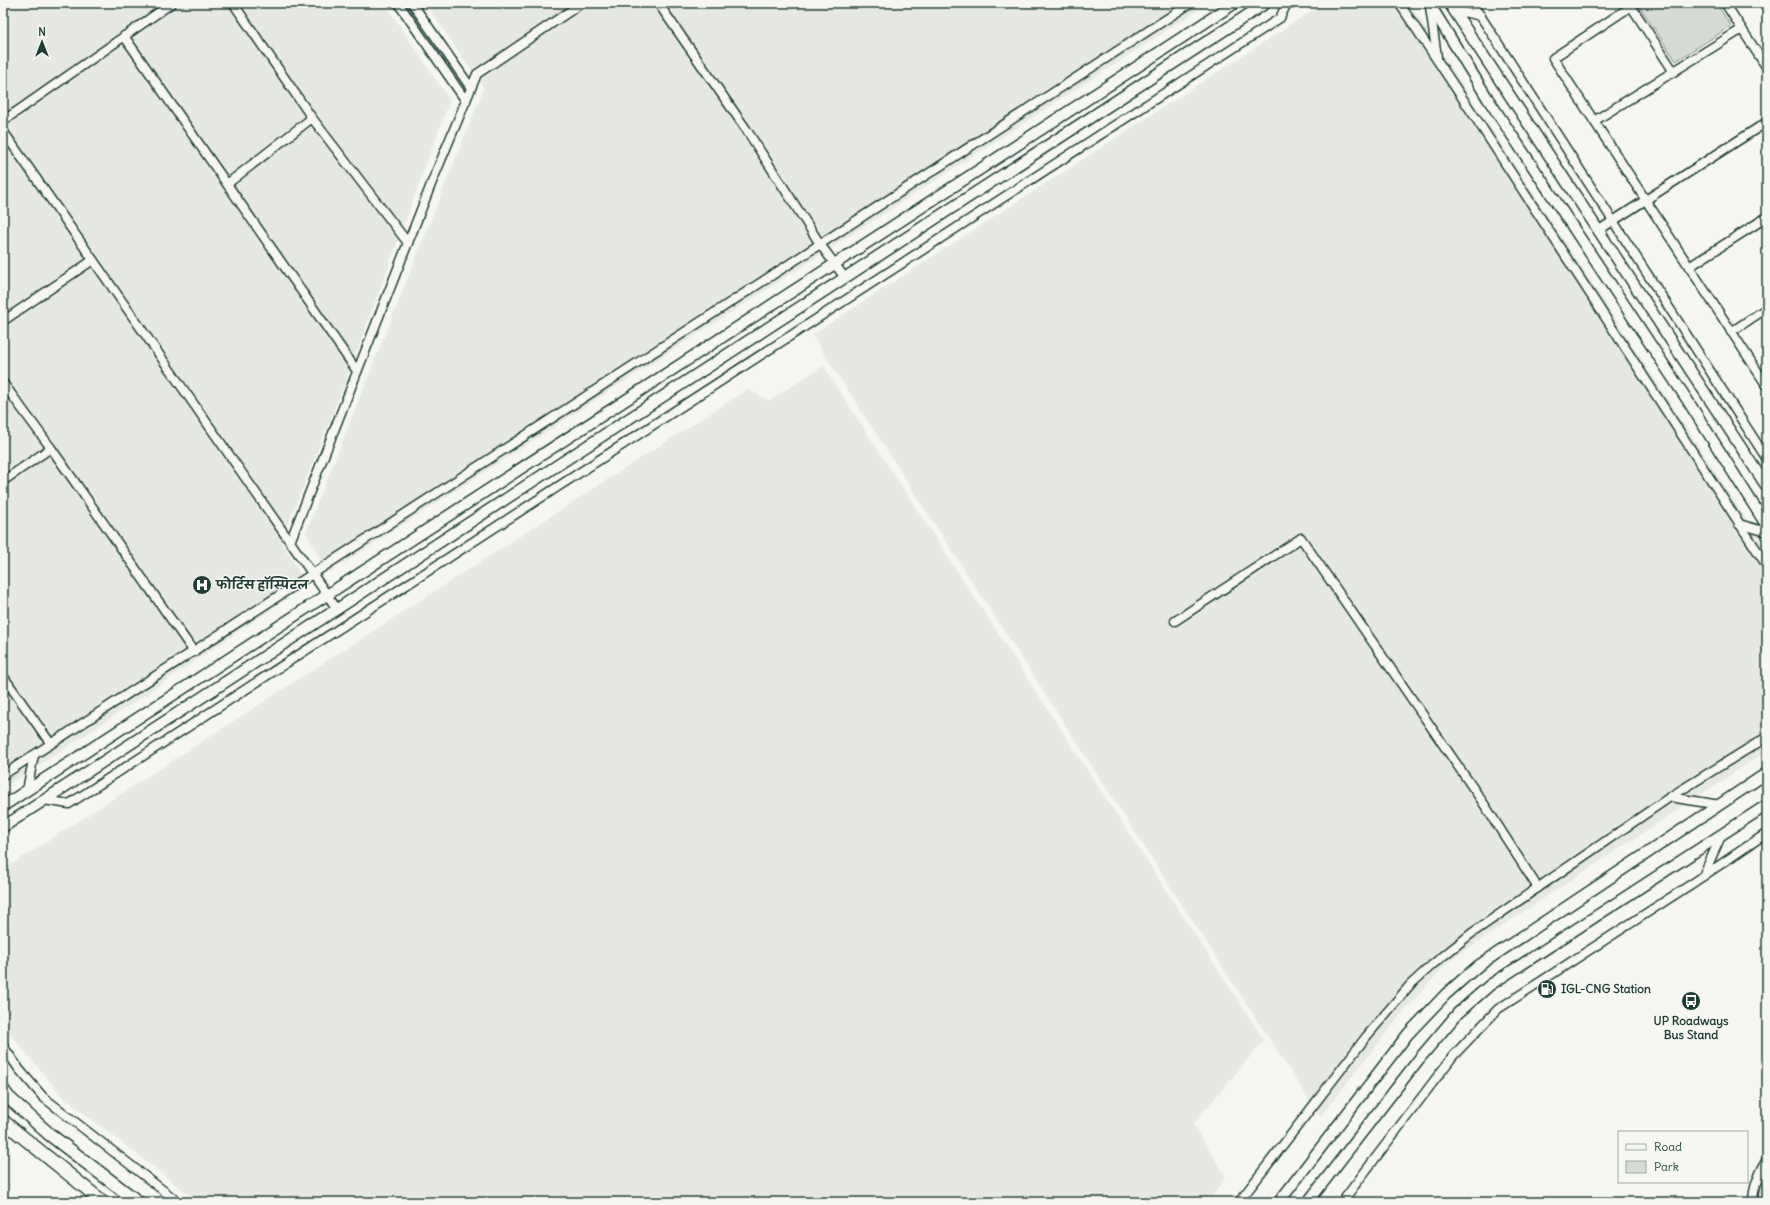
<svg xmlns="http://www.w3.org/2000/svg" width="1770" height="1205" viewBox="0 0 1770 1205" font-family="Delius,'Playpen Sans Deva',sans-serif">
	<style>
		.built { fill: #e6e8e4 }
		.green { fill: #d6dbd6; stroke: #7a8c85 }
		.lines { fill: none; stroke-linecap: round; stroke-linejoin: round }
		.minor-casing { stroke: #1f3d34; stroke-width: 11 }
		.tertiary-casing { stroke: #1f3d34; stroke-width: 13 }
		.secondary-casing { stroke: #1f3d34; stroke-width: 15 }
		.minor { stroke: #f6f6f2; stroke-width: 8 }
		.tertiary { stroke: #f6f6f2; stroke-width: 10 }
		.secondary { stroke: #f6f6f2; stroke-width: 12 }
		.labels { text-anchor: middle; stroke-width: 3; stroke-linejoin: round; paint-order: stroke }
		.poi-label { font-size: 12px; font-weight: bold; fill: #1f3d34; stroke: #f6f6f2; text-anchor: start }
	</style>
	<rect width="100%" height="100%" fill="#f6f6f2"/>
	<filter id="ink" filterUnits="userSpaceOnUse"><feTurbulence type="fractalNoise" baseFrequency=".025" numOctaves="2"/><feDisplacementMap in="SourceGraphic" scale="8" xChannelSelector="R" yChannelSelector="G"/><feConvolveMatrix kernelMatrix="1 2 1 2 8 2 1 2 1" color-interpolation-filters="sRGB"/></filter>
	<g filter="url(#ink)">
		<g class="built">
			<path d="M 3,3 L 384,3 L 450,100 L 348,375 L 281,541 L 307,585 L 93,730 L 3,788 Z"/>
			<path d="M 425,3 L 1209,3 L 330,572 L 320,559 L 306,532 L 484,88 Z"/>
			<path d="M 1324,3 L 1409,3 L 1767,551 L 1767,751 L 1449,961 L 1404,1011 L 1320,1117 L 812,335 Z"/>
			<path d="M 823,366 L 1264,1040 L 1193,1124 L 1226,1177 L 1208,1202 L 199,1202 L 64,1098 L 11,1035 L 3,1021 L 3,870 L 748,389 L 769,401 Z"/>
		</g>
		<path class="green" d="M 1644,3 L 1716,3 L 1731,26 L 1676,61 L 1639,6 Z"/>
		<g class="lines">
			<defs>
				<g id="minor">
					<path d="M 233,3 L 312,118 L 408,243"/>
					<path d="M 398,3 L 466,101"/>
					<path d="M 412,3 L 471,88"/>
					<path d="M 658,3 L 746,129 L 820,244 L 845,278"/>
					<path d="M 1399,3 L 1477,120 L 1767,566"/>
					<path d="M 1472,3 L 1767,459"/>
					<path d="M 1636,3 L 1553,58 L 1767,386"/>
					<path d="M 1725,3 L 1767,68"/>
					<path d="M 1631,6 L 1674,72"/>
					<path d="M 1430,7 L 1437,57"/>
					<path d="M 1454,10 L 1481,16"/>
					<path d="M 124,36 L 357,371"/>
					<path d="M 3,121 L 172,3"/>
					<path d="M 1594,121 L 1742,29"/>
					<path d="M 3,131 L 337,609"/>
					<path d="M 227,184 L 312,118"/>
					<path d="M 1599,230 L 1767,122"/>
					<path d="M 1689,267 L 1767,217"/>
					<path d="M 3,321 L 93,260"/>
					<path d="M 1731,332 L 1767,308"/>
					<path d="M 3,383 L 51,448 L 194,652"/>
					<path d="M 3,481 L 51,448"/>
					<path d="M 1739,524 L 1767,532"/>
					<path d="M 290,542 L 432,182 L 477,74 L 582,3"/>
					<path d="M 1175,621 L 1301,538 L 1482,801 L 1538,888"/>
					<path d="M 3,676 L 51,744"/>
					<path d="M 3,775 L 1191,3"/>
					<path d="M 27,790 L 34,755"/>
					<path d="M 1670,797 L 1720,805"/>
					<path d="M 44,800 L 69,804 L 1280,18 L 1287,3"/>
					<path d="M 1703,876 L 1722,834"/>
					<path d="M 3,1046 L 19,1069 L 43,1097 L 178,1202"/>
					<path d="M 1239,1202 L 1366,1037 L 1410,985 L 1432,965 L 1472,933 L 1670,797 L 1767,737"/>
					<path d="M 1342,1202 L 1453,1056 L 1498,1009 L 1693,883 L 1767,833"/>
					<path d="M 1753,1202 C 1753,1186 1760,1173 1767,1159"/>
				</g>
				<g id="tertiary">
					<path d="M 1429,3 L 1488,99 L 1686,398 L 1767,526"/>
					<path d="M 1449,3 L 1767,487"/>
					<path d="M 3,806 L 1235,3"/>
					<path d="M 3,827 L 1266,3"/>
					<path d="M 1279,1202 L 1408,1034 L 1446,994 L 1478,966 L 1767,773"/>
					<path d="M 1308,1202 L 1419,1059 L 1458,1013 L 1490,985 L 1767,805"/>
				</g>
				<g id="secondary">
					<path d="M 3,1090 L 8,1097 L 49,1134 L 138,1202"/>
					<path d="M 3,1121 L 103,1202"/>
				</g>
			</defs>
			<use href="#minor" class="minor-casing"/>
			<use href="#tertiary" class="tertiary-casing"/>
			<use href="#secondary" class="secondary-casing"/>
			<use href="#minor" class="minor"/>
			<use href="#tertiary" class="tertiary"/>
			<use href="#secondary" class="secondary"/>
		</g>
	</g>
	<defs>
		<symbol id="hospital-disc" viewBox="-11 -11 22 22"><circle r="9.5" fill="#1f3d34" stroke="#f6f6f2"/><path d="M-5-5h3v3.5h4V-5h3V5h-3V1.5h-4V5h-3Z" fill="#fff"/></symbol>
		<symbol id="fuel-disc" viewBox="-11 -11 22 22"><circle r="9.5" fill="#1f3d34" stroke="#f6f6f2"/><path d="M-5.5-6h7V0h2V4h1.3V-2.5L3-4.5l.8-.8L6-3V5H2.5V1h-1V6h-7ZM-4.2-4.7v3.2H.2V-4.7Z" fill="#fff"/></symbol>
		<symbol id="bus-disc" viewBox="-11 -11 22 22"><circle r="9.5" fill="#1f3d34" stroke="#f6f6f2"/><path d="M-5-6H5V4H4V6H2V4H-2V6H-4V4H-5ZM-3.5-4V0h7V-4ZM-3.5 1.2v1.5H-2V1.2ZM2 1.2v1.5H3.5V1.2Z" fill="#fff"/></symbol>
	</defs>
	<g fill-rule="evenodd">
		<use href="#hospital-disc" x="191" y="574" width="22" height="22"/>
		<use href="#fuel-disc" x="1536" y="978" width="22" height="22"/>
		<use href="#bus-disc" x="1680" y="990" width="22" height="22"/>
	</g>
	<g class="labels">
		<g class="poi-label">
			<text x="216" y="589">फोर्टिस हॉस्पिटल</text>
			<text x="1561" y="993">IGL-CNG Station</text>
			<text x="1691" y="1025" text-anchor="middle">UP Roadways<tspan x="1691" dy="14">Bus Stand</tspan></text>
		</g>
	</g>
	<rect width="1770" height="1205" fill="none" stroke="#f6f6f2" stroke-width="16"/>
	<rect x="8" y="8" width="1754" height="1189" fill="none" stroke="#1f3d34" stroke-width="1.5" filter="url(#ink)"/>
	<rect x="1618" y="1131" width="130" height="52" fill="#f6f6f2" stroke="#a0aca6"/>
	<rect x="1626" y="1144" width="20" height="6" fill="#f6f6f2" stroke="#a0aca6"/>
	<text x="1654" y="1151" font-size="12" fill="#1f3d34">Road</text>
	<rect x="1626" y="1161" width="20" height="12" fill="#d6dbd6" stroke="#a0aca6"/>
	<text x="1654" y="1171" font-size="12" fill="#1f3d34">Park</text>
	<g transform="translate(42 42)" stroke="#f6f6f2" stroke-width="3" paint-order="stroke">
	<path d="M0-3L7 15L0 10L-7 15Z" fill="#1f3d34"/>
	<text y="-6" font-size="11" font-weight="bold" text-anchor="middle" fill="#1f3d34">N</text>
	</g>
</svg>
